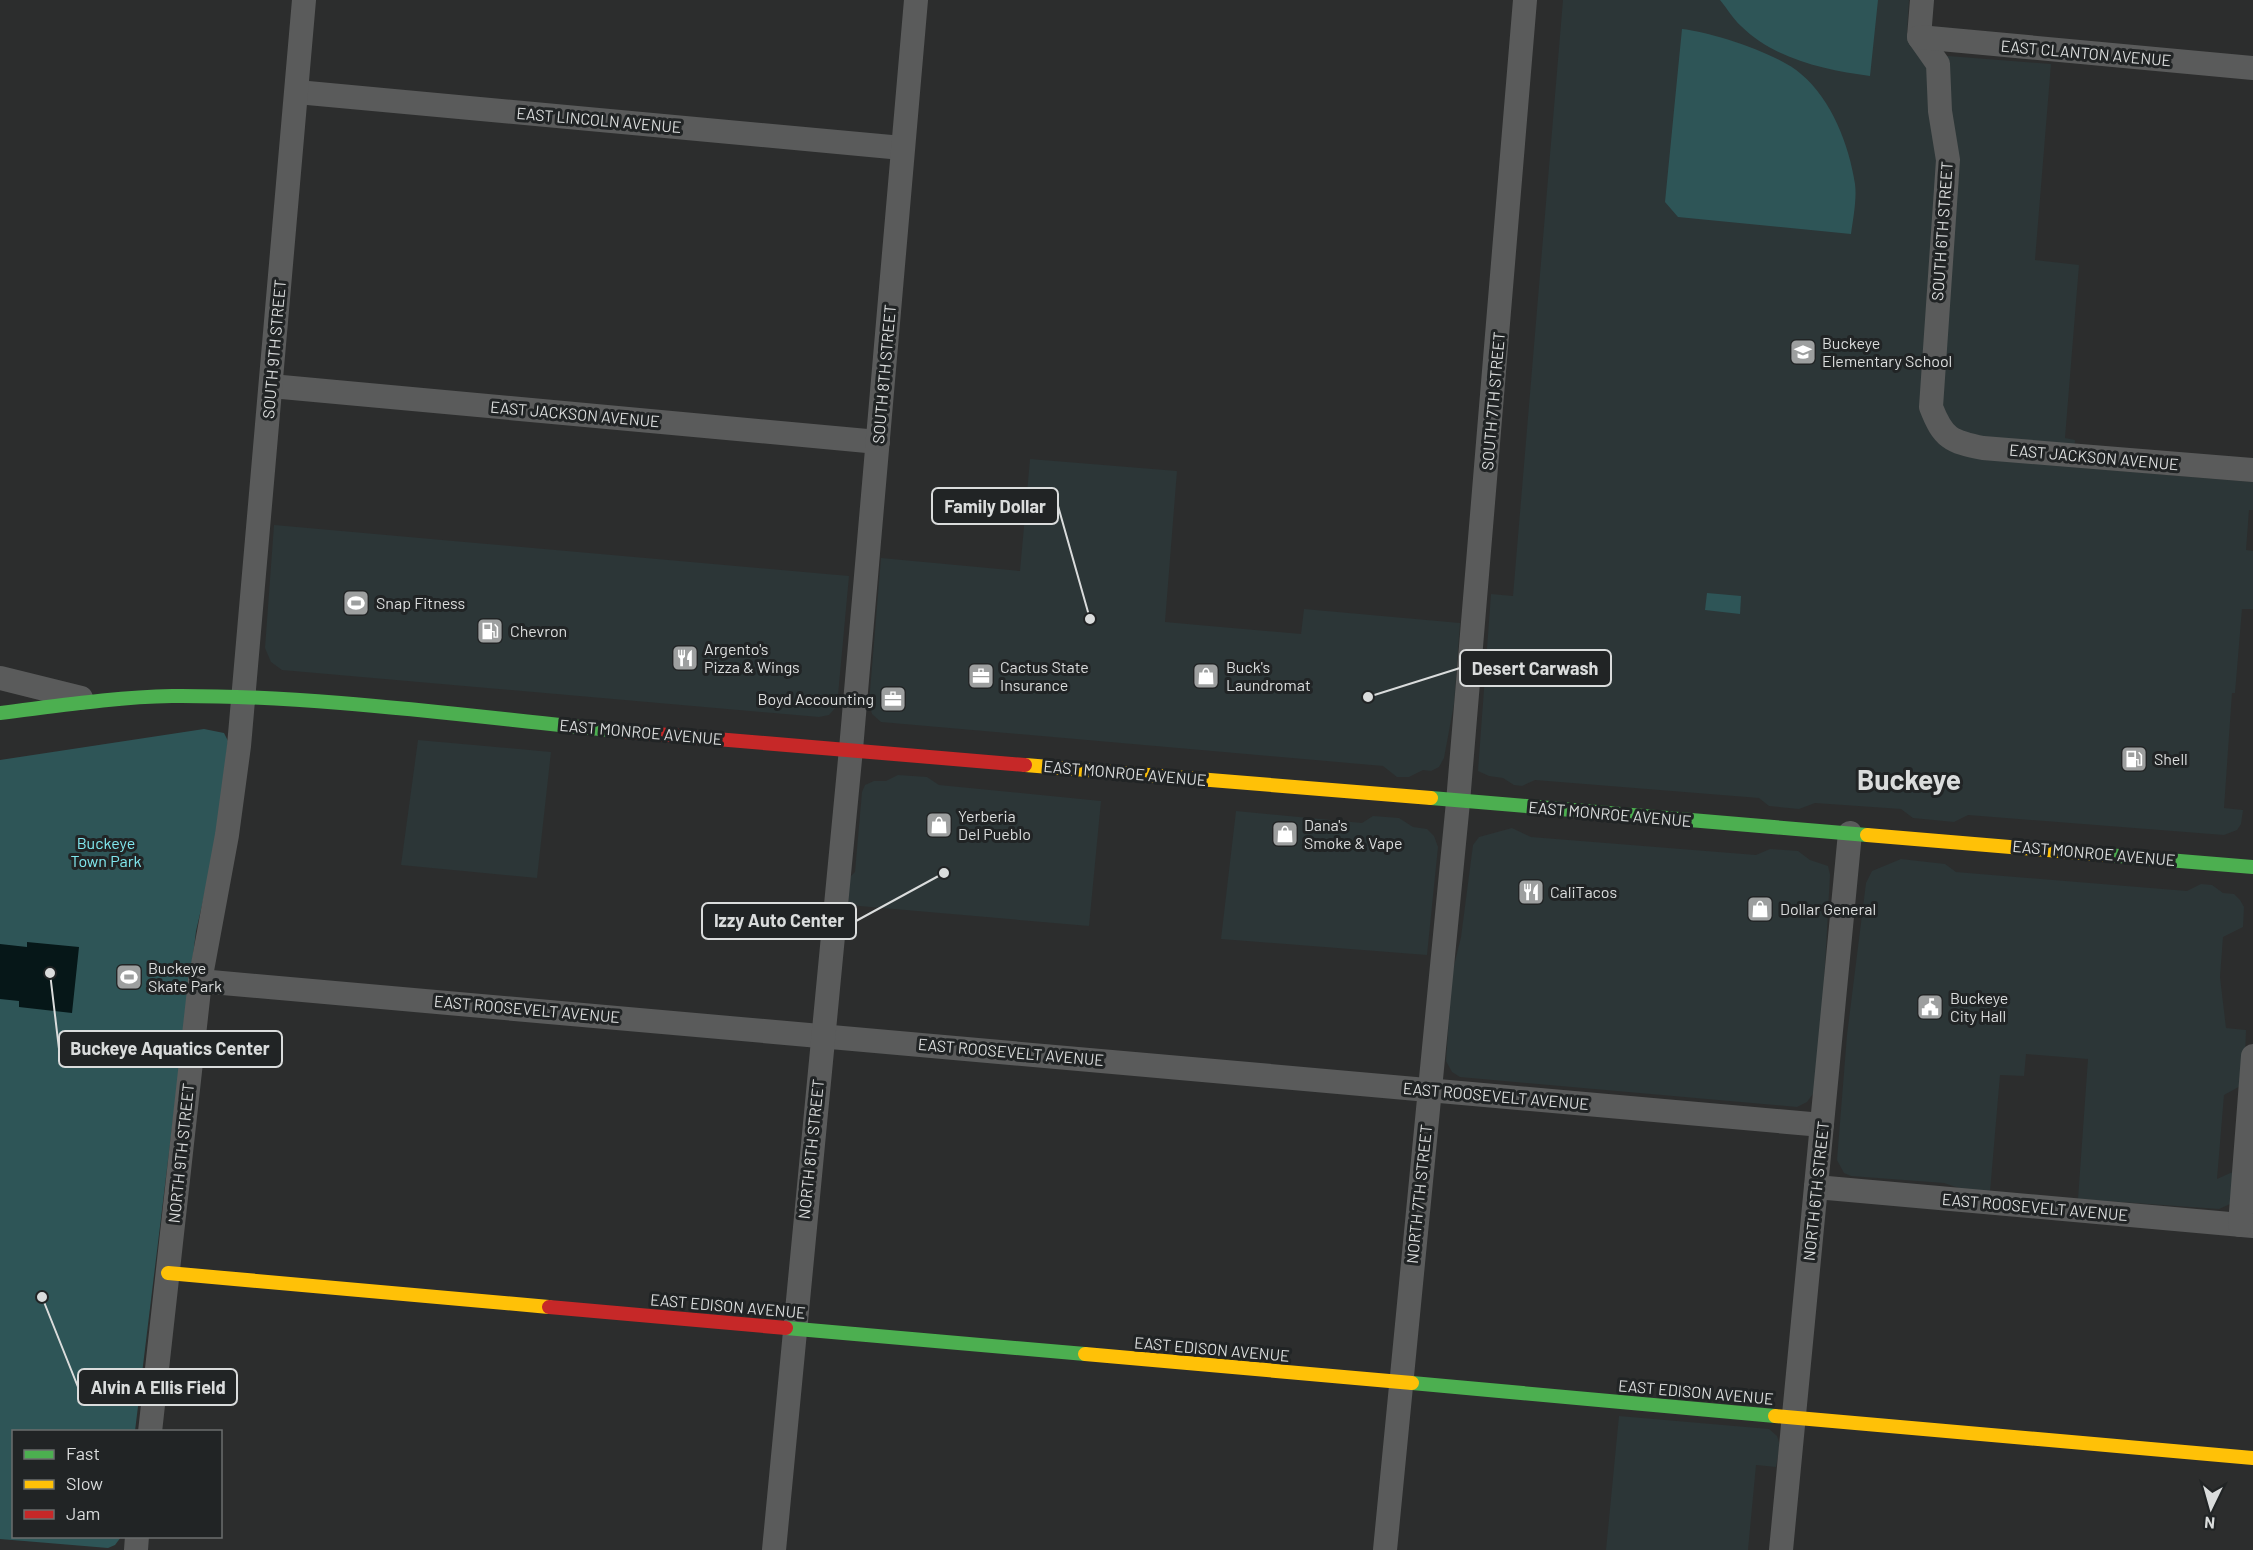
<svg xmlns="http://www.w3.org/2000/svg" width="2253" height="1550" viewBox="0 0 2253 1550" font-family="Barlow,sans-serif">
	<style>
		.built { fill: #2c3637 }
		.green { fill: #2e5557 }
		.water { fill: #061718 }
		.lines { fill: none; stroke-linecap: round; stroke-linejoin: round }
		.street { stroke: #5a5b5b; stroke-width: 24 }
		.fast { stroke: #4caf50; stroke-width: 14 }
		.slow { stroke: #ffc107; stroke-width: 14 }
		.jam { stroke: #c62828; stroke-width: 14 }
		.labels { text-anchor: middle; stroke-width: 6; stroke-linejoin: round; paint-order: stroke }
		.street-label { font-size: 16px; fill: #dadcdc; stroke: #212425 }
		.poi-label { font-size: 16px; fill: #dadcdc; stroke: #212425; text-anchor: start }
		.park-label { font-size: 16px; fill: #81e8ef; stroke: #212425 }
		.town-label { font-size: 28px; font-weight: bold; fill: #dadcdc; stroke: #212425 }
		.leader { fill: none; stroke: #dadcdc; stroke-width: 2 }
		.callout-dot { fill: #dadcdc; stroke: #212425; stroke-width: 2 }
		.callout { fill: #212425; stroke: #dadcdc; stroke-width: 2 }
		.callout-label { font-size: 18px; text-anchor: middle; font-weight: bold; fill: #dadcdc }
	</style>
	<rect width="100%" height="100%" fill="#2c2d2d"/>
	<g class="built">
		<path d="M 1563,0 L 1909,0 L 1907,33 L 1923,54 L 2051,64 L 2035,260 L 2079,265 L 2065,438 L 2075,440 L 2073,467 L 2253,482 L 2253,510 L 2249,510 L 2246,550 L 2253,551 L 2253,609 L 2242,609 L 2235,693 L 2232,693 L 2224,808 L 2243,810 L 2241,824 L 2237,830 L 2224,835 L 1968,815 L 1954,822 L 1913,818 L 1901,809 L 1815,803 L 1799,809 L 1769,806 L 1759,798 L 1535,780 L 1522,786 L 1514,785 L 1503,778 L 1489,776 L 1478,771 L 1491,594 L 1513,596 Z"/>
		<path d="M 1030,459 L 1177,471 L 1165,622 L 1301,634 L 1304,609 L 1460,623 L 1454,704 L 1444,758 L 1439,767 L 1431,771 L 1423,770 L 1409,777 L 1397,777 L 1383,766 L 881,722 L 872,714 L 869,703 L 881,558 L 1020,571 Z"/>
		<path d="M 274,525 L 849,576 L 837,706 L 829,715 L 819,717 L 282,670 L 271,662 L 265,648 Z"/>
		<path d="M 418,740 L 551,752 L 537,878 L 401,865 Z"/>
		<path d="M 898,775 L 927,777 L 939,785 L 1101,801 L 1089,926 L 848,905 L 849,878 L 855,872 L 862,792 L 865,785 L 874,781 L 886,781 Z"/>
		<path d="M 1236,811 L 1362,823 L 1373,816 L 1399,818 L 1413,827 L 1427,829 L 1434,836 L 1438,847 L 1427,955 L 1221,939 Z"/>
		<path d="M 1512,828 L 1531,837 L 1756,855 L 1770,849 L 1798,851 L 1810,860 L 1828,866 L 1830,875 L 1824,985 L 1815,1091 L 1807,1102 L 1797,1107 L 1460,1077 L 1452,1072 L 1446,1061 L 1452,974 L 1461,937 L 1473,845 L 1479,837 Z"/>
		<path d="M 1901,859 L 1945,864 L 1956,872 L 2187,891 L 2201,884 L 2212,885 L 2223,893 L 2234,894 L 2240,900 L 2244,907 L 2243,927 L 2223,937 L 2220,977 L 2226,1028 L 2246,1030 L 2244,1084 L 2224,1095 L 2217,1179 L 2237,1170 L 2230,1204 L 2219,1209 L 2078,1199 L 2088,1059 L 2026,1054 L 2024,1076 L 2000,1075 L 1990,1192 L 1965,1190 L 1944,1183 L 1851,1176 L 1844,1173 L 1837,1160 L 1847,1035 L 1866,883 L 1872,871 Z"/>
		<path d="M 1619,1416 L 1769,1429 L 1777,1436 L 1780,1445 L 1776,1467 L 1756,1465 L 1748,1550 L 1606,1550 Z"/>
	</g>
	<g class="green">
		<path d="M 1720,0 L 1878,0 L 1870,76 C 1825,70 1774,59 1741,26 C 1733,19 1727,8 1720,0 Z"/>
		<path d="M 1682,29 C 1712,32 1779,54 1801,74 C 1832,100 1849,145 1855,184 C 1857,199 1853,219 1851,234 L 1678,217 L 1665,202 Z"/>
		<path d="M 1707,593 L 1741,596 L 1740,614 L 1705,610 Z"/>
		<path d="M 204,729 L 224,733 L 228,741 L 216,845 L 196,931 L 135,1431 L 14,1432 L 14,1536 L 121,1537 L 115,1545 L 108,1548 L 0,1539 L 0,760 Z"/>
	</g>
	<path class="water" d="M 27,942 L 79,947 L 72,1013 L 19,1007 L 19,1001 L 0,999 L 0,944 L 27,947 Z"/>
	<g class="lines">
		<g class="street">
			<path d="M 1922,0 L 1919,37 L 1938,64 L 1940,111 L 1948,160 L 1931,407 C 1943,438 1951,442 1983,448 L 2253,470"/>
			<path d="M 1919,37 L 2253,68"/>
			<path d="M 297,92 L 902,148"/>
			<path d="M 271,386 L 878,442"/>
			<path d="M 0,678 L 81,698"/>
			<path d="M 200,981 L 1822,1125"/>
			<path d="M 1816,1187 L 2253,1226"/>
			<path d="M 2240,1225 L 2253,1056"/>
			<path d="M 150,1432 L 200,981 L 227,835 L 239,746 L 304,0"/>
			<path d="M 136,1550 L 137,1536"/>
			<path d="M 774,1550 L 851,749 L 916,0"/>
			<path d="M 1385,1550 L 1458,802 L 1525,0"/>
			<path d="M 1781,1550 L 1850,833"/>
		</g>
		<g class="fast">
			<path d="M 0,713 C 57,706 114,697 172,696 C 322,695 473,717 621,731"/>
			<path d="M 1431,798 L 1867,835"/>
			<path d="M 2107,855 L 2253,867"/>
			<path d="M 786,1328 L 1085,1354"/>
			<path d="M 1412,1383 L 1775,1416"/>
		</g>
		<g class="slow">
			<path d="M 1025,765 L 1431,798"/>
			<path d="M 1867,835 L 2107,855"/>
			<path d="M 168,1273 L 549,1307"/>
			<path d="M 1085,1354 L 1412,1383"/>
			<path d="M 1775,1416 L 2253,1458"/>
		</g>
		<g class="jam">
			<path d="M 621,731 L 1025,765"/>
			<path d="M 549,1307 L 786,1328"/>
		</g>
	</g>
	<defs>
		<symbol id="school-square" viewBox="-11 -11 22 22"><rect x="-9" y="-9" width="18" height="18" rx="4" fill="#9d9f9f" stroke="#212425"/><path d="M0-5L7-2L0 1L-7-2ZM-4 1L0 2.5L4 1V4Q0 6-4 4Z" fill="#fff"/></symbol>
		<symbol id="stadium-square" viewBox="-11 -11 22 22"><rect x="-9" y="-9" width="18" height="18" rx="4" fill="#9d9f9f" stroke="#212425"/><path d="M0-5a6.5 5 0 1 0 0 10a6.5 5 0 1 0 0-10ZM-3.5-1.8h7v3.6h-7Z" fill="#fff"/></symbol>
		<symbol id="fuel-square" viewBox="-11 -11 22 22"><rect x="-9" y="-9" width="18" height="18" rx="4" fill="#9d9f9f" stroke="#212425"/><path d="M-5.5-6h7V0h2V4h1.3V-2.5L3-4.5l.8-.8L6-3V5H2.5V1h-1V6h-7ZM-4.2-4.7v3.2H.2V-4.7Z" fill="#fff"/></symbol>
		<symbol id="restaurant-square" viewBox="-11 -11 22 22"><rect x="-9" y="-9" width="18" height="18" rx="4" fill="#9d9f9f" stroke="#212425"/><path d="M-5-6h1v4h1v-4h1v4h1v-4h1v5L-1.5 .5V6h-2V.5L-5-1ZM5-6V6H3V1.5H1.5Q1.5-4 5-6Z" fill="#fff"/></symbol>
		<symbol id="office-square" viewBox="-11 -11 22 22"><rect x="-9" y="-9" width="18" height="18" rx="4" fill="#9d9f9f" stroke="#212425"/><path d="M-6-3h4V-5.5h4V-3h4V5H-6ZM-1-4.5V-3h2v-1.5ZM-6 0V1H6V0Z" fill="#fff"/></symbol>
		<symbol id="shop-square" viewBox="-11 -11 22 22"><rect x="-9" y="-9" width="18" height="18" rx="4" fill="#9d9f9f" stroke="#212425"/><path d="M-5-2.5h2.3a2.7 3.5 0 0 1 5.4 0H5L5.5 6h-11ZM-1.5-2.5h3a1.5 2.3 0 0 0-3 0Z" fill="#fff"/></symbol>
		<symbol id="civic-square" viewBox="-11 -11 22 22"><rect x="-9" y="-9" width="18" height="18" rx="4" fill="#9d9f9f" stroke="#212425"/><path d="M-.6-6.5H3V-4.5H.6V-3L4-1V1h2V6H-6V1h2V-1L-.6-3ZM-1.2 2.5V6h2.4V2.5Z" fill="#fff"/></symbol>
	</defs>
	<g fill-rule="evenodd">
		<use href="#school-square" x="1788" y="337" width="30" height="30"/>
		<use href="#stadium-square" x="341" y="588" width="30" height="30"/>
		<use href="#fuel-square" x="475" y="616" width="30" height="30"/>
		<use href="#restaurant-square" x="670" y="643" width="30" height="30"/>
		<use href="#office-square" x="966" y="661" width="30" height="30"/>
		<use href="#shop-square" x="1191" y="661" width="30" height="30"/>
		<use href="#office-square" x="878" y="684" width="30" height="30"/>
		<use href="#fuel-square" x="2119" y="744" width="30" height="30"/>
		<use href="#shop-square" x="924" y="810" width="30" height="30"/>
		<use href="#shop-square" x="1270" y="819" width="30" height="30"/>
		<use href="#restaurant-square" x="1516" y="877" width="30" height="30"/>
		<use href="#shop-square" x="1745" y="894" width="30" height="30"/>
		<use href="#stadium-square" x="114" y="962" width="30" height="30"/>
		<use href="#civic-square" x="1915" y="992" width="30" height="30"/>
	</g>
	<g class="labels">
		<g class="street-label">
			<text transform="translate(2086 53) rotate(5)" y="6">EAST CLANTON AVENUE</text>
			<text transform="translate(599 120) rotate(5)" y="6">EAST LINCOLN AVENUE</text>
			<text transform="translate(1942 231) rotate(-86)" y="6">SOUTH 6TH STREET</text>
			<text transform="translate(274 349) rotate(-85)" y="6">SOUTH 9TH STREET</text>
			<text transform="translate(884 374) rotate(-85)" y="6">SOUTH 8TH STREET</text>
			<text transform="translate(1493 401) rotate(-85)" y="6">SOUTH 7TH STREET</text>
			<text transform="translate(575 414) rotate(5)" y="6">EAST JACKSON AVENUE</text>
			<text transform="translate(2094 457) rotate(5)" y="6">EAST JACKSON AVENUE</text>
			<text transform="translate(641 732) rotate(5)" y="6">EAST MONROE AVENUE</text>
			<text transform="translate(1125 773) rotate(5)" y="6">EAST MONROE AVENUE</text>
			<text transform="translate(1610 814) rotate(5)" y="6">EAST MONROE AVENUE</text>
			<text transform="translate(2094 853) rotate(5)" y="6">EAST MONROE AVENUE</text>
			<text transform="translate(527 1009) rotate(5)" y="6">EAST ROOSEVELT AVENUE</text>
			<text transform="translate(1011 1052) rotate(5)" y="6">EAST ROOSEVELT AVENUE</text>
			<text transform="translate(1496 1096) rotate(5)" y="6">EAST ROOSEVELT AVENUE</text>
			<text transform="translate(811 1149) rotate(-84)" y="6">NORTH 8TH STREET</text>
			<text transform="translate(181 1153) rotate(-84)" y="6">NORTH 9TH STREET</text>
			<text transform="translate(1816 1191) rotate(-84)" y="6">NORTH 6TH STREET</text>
			<text transform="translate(1419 1194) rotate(-84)" y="6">NORTH 7TH STREET</text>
			<text transform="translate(2035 1207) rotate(5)" y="6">EAST ROOSEVELT AVENUE</text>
			<text transform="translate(728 1306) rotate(5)" y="6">EAST EDISON AVENUE</text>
			<text transform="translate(1212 1349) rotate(5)" y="6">EAST EDISON AVENUE</text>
			<text transform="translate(1696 1392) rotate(5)" y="6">EAST EDISON AVENUE</text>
		</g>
		<g class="poi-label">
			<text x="1822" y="349">Buckeye<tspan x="1822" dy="18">Elementary School</tspan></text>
			<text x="376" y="609">Snap Fitness</text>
			<text x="510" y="637">Chevron</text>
			<text x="704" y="655">Argento's<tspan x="704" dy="18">Pizza &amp; Wings</tspan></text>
			<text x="1000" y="673">Cactus State<tspan x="1000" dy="18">Insurance</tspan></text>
			<text x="1226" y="673">Buck's<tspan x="1226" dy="18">Laundromat</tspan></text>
			<text x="874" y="705" text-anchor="end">Boyd Accounting</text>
			<text x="2154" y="765">Shell</text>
			<text x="958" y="822">Yerberia<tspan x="958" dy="18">Del Pueblo</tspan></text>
			<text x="1304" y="831">Dana's<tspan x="1304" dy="18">Smoke &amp; Vape</tspan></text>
			<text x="1550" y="898">CaliTacos</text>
			<text x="1780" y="915">Dollar General</text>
			<text x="148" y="974">Buckeye<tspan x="148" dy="18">Skate Park</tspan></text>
			<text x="1950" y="1004">Buckeye<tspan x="1950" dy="18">City Hall</tspan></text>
		</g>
		<g class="park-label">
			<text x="106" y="849">Buckeye<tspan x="106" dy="18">Town Park</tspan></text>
		</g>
		<g class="town-label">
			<text x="1909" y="790">Buckeye</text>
		</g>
	</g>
	<path class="leader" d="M1090 619L1058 506M1368 697L1460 668M944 873L856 921M50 973L59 1049M42 1297L78 1387"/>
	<g class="callout-dot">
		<circle cx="1090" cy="619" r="6"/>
		<circle cx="1368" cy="697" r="6"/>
		<circle cx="944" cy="873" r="6"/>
		<circle cx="50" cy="973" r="6"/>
		<circle cx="42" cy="1297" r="6"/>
	</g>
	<g class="callout">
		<rect x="932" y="488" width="126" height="36" rx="6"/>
		<rect x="1460" y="650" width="151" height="36" rx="6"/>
		<rect x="702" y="903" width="154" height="36" rx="6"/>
		<rect x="59" y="1031" width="223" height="36" rx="6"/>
		<rect x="78" y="1369" width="159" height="36" rx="6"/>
	</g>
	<g class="callout-label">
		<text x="995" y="513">Family Dollar</text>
		<text x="1535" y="675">Desert Carwash</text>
		<text x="779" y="927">Izzy Auto Center</text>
		<text x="170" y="1055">Buckeye Aquatics Center</text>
		<text x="158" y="1394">Alvin A Ellis Field</text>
	</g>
	<rect x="12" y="1430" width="210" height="108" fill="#212425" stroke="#6b6e6e" stroke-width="1.5"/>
	<rect x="24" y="1450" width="30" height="9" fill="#4caf50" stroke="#6b6e6e" stroke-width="1.5"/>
	<text x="66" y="1460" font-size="18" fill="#dadcdc">Fast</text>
	<rect x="24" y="1480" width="30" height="9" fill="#ffc107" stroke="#6b6e6e" stroke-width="1.5"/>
	<text x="66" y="1490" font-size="18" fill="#dadcdc">Slow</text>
	<rect x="24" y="1510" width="30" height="9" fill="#c62828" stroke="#6b6e6e" stroke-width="1.5"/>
	<text x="66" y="1520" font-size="18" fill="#dadcdc">Jam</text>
	<g transform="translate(2211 1508) rotate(185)" stroke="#212425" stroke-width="4.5" paint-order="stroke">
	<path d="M0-4.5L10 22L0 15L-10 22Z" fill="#dadcdc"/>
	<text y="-9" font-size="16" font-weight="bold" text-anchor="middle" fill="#dadcdc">N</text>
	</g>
</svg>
